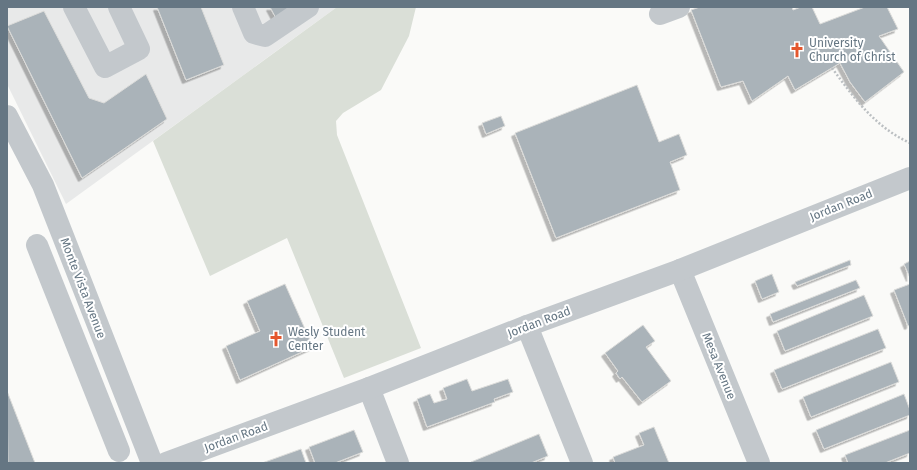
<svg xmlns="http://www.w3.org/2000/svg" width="917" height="470" viewBox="0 0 917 470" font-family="'Fira Sans',sans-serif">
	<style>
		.built { fill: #e8e9e9 }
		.green { fill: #dadfd7 }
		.building { fill: #aab3b9; stroke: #dcdcda; filter: url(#shadow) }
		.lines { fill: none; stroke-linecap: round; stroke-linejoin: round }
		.path { stroke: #bbbfc2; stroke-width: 2.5; stroke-dasharray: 2 2; stroke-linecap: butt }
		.minor { stroke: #c3c8cc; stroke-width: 22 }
		.labels { text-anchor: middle; stroke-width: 4; stroke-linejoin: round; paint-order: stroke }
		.poi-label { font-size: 12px; fill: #657683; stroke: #fff; text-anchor: start }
		.street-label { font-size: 12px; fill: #657683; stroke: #fff }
	</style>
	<defs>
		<filter id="shadow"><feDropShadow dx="-3.5" dy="3.5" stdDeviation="0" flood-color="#0004"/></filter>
	</defs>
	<rect width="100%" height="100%" fill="#fafaf8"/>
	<path class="built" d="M 7,7 L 337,7 L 66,204 L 7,84 Z"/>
	<path class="green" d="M 337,7 L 416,7 L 409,36 L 381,90 L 343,113 L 336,121 L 337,135 L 421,348 L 344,378 L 287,238 L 210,276 L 153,141 Z"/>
	<g class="building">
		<path d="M 157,7 L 201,7 L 224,65 L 186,80 Z"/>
		<path d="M 270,7 L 300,7 L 279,24 Z"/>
		<path d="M 700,7 L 792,7 L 793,10 L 801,7 L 812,7 L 820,24 L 865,7 L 887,7 L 898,29 L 879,36 L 904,72 L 865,102 L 850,82 L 840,63 L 795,90 L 788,76 L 752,101 L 743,81 L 721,87 L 691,10 Z"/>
		<path d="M 44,11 L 89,98 L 104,103 L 146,74 L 167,119 L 82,178 L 7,26 Z"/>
		<path d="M 637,85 L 659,142 L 679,134 L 687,155 L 670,162 L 680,190 L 556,238 L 515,133 Z"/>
		<path d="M 501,116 L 505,126 L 486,134 L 482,123 Z"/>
		<path d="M 850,260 L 851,265 L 797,286 L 795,282 Z"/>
		<path d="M 910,261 L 910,278 L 904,264 Z"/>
		<path d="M 772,274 L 779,292 L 762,299 L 755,281 Z"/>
		<path d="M 856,280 L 860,288 L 773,322 L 770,314 Z"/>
		<path d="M 285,284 L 313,347 L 240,380 L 226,346 L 260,331 L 247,301 Z"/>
		<path d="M 910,284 L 910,325 L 908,326 L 894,290 Z"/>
		<path d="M 864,295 L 873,316 L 785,351 L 777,331 Z"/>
		<path d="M 643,325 L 655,341 L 646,347 L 671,381 L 642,402 L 622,377 L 620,379 L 616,373 L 618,371 L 605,353 Z"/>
		<path d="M 878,329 L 886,348 L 782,389 L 774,370 Z"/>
		<path d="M 891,362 L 899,382 L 811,417 L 803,397 Z"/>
		<path d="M 467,379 L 472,391 L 508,379 L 513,392 L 494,399 L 495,402 L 427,427 L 417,399 L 430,394 L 434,403 L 447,399 L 443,388 Z"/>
		<path d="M 7,391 L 35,463 L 8,463 Z"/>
		<path d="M 904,394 L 910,410 L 910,415 L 824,449 L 816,430 Z"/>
		<path d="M 654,427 L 669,463 L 615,463 L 613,457 L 644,445 L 639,433 Z"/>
		<path d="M 354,430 L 363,452 L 335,463 L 315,463 L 309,447 Z"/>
		<path d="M 910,430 L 910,453 L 885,463 L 848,463 L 845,455 Z"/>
		<path d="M 539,434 L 548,456 L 531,463 L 471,463 L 471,462 Z"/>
		<path d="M 301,449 L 306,463 L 262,463 Z"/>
	</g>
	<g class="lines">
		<path class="path" d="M 832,68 C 854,98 875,127 910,143"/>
		<g class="minor">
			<path d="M 74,7 L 105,67 L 139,49 L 119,7"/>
			<path d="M 243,7 L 254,33 L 265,36 L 308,7"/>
			<path d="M 660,14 L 679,7"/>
			<path d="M 7,116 L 43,185 L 152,463"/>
			<path d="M 37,245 L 119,451"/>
			<path d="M 680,270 L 759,463"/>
			<path d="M 527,326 L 582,463"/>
			<path d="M 369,388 L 398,463"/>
			<path d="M 166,463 L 369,388 L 527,326 L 680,270 L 910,178"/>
		</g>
	</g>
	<defs>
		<symbol id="church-bare" viewBox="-9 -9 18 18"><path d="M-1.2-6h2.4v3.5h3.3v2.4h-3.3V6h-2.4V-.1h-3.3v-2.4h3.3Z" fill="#e4572e" stroke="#fff" stroke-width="2.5" paint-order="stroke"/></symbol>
	</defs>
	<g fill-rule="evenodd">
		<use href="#church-bare" x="786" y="39" width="22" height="22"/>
		<use href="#church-bare" x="265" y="328" width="22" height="22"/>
	</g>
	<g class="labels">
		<g class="poi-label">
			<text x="809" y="47">University<tspan x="809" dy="14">Church of Christ</tspan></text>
			<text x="288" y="336">Wesly Student<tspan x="288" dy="14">Center</tspan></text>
		</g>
		<g class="street-label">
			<text transform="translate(841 205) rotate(-22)" y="4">Jordan Road</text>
			<text transform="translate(83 288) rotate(69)" y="4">Monte Vista Avenue</text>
			<text transform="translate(539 322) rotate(-21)" y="4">Jordan Road</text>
			<text transform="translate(719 366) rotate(68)" y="4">Mesa Avenue</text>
			<text transform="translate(236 437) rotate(-20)" y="4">Jordan Road</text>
		</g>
	</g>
	<rect width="917" height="470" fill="none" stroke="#657683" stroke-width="16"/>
</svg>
